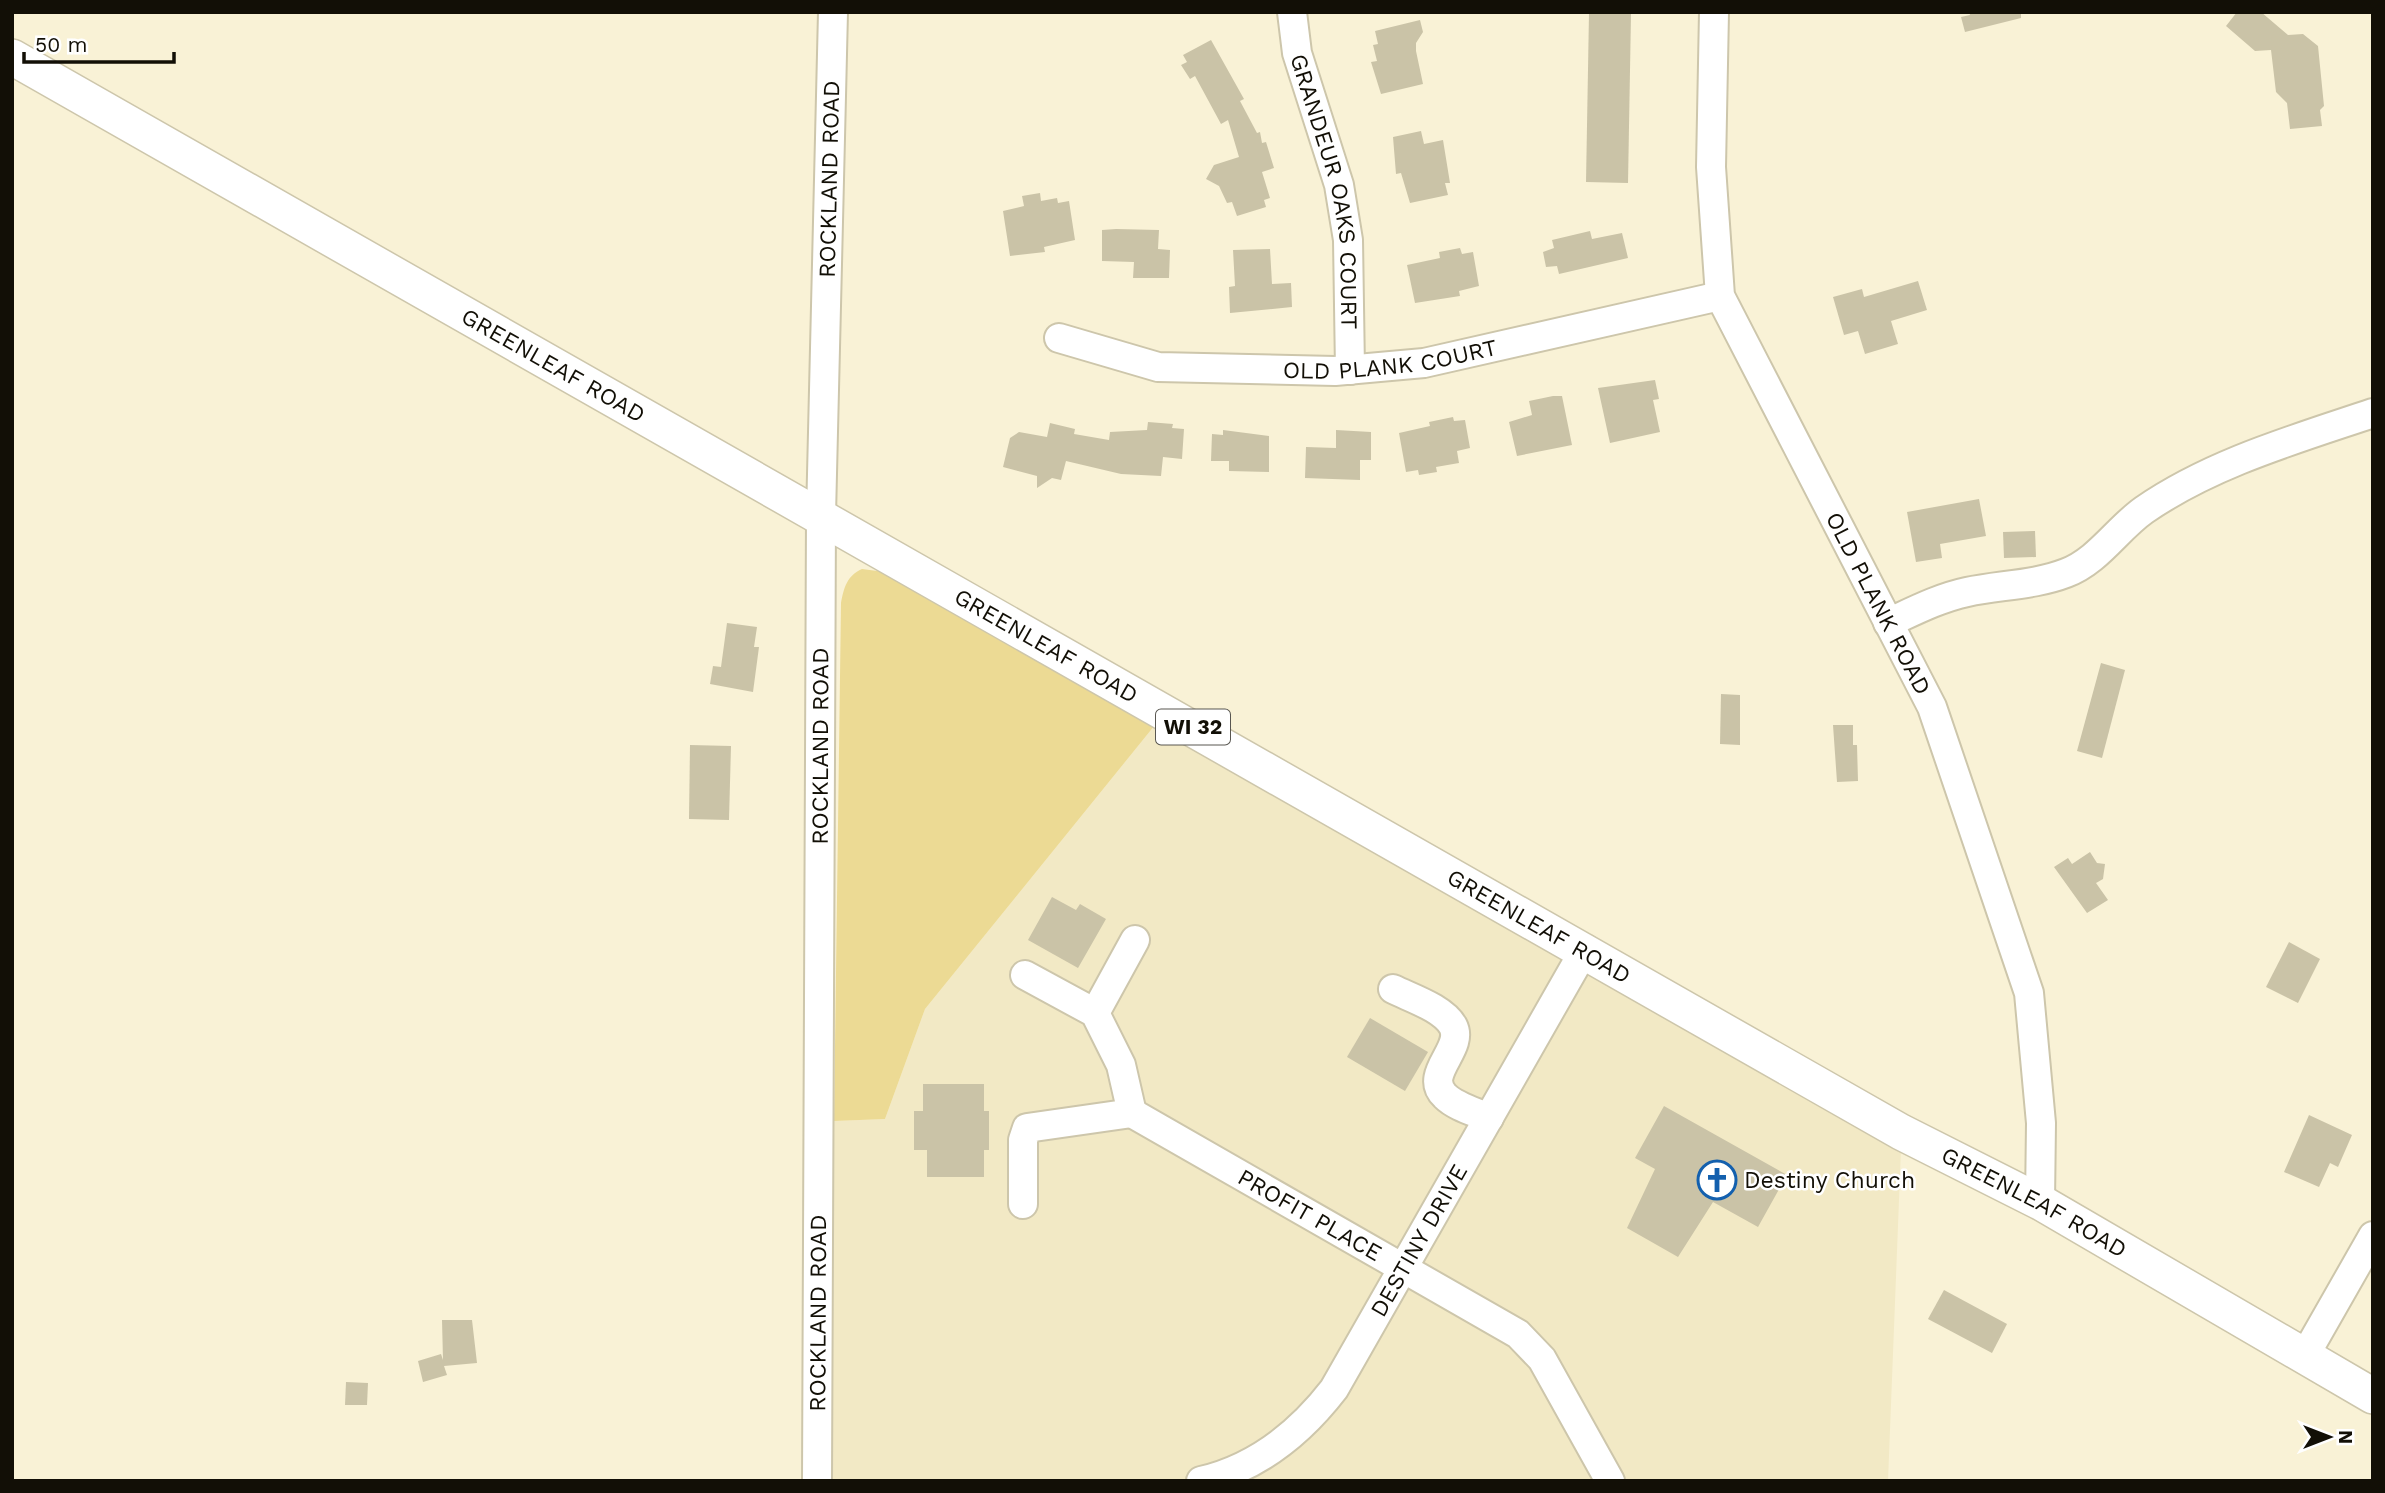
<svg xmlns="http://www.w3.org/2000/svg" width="2385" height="1493" viewBox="0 0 2385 1493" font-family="'Work Sans',sans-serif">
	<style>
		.built { fill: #f2e9c5 }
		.green { fill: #ecda94 }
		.building { fill: #cac3a7 }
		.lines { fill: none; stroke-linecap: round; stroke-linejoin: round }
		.minor-casing { stroke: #cdc6ab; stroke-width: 32 }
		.major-casing { stroke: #cdc6ab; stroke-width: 38 }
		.minor { stroke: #fff; stroke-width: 28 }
		.major { stroke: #fff; stroke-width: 35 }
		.labels { text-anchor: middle; stroke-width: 5; stroke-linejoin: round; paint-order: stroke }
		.shield { fill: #fff; stroke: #595751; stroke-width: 2 }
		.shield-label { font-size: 21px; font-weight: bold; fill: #120f06 }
		.street-label { font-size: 23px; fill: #120f06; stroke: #fff }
		.poi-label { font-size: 23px; fill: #120f06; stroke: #fff; text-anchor: start }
	</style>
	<rect width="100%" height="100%" fill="#f9f2d6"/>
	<path class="built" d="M 1155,725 L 1901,1149 L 1888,1481 L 829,1481 L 834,1121 L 885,1119 L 925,1009 Z"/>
	<path class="green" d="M 862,569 L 900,574 L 1155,725 L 925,1009 L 885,1119 L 834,1121 L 841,603 C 844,587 847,576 862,569 Z"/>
	<g class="building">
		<path d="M 1969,12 L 2021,12 L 2021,18 L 1965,32 L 1961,17 L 1970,15 Z"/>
		<path d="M 2237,12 L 2261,12 L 2288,35 L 2303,34 L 2318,46 L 2324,106 L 2320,110 L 2322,126 L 2290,129 L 2287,103 L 2276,92 L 2271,50 L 2255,51 L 2226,26 Z"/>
		<path d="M 1589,13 L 1631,14 L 1628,183 L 1586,182 Z"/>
		<path d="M 1420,20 L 1423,32 L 1416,43 L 1416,51 L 1423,84 L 1381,94 L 1371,62 L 1377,61 L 1373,45 L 1378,44 L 1375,31 Z"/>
		<path d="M 1211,40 L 1244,99 L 1240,101 L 1257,133 L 1260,132 L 1262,143 L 1266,142 L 1274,168 L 1262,172 L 1270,198 L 1264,200 L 1266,207 L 1237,216 L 1232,202 L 1227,203 L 1219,186 L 1206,179 L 1214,165 L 1239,157 L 1228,120 L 1221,124 L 1195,76 L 1190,79 L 1181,65 L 1187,62 L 1183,55 Z"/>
		<path d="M 1421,131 L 1424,144 L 1443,140 L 1450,183 L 1445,183 L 1448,195 L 1410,203 L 1401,173 L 1396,174 L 1393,137 Z"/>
		<path d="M 1040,193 L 1041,201 L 1057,198 L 1058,203 L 1069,201 L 1075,240 L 1044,247 L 1045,252 L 1010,256 L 1003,211 L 1024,206 L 1022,196 Z"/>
		<path d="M 1116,229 L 1159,230 L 1158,249 L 1170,250 L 1169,278 L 1133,278 L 1134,262 L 1102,261 L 1102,230 Z"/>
		<path d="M 1590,231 L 1592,239 L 1622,233 L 1628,258 L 1559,274 L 1557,266 L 1546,267 L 1543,252 L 1554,248 L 1552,240 Z"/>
		<path d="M 1460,248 L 1462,254 L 1473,252 L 1479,286 L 1459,291 L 1460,296 L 1415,303 L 1407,265 L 1440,258 L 1439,252 Z"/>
		<path d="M 1270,249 L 1272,284 L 1291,283 L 1292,307 L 1230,313 L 1229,287 L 1235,286 L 1233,250 Z"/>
		<path d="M 1918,281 L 1927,310 L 1891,321 L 1898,344 L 1865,354 L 1858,331 L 1844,335 L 1833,297 L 1862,289 L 1864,297 Z"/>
		<path d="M 1655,380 L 1659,399 L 1653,400 L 1660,432 L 1610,443 L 1598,388 Z"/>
		<path d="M 1553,396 L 1562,396 L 1572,445 L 1517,456 L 1509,422 L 1532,415 L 1529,401 Z"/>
		<path d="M 1453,417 L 1454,421 L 1465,420 L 1470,448 L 1457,451 L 1459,463 L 1436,467 L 1437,472 L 1419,475 L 1418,470 L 1406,472 L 1399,433 L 1430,426 L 1429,422 Z"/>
		<path d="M 1148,422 L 1173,424 L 1172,428 L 1184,429 L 1182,459 L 1163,457 L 1161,476 L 1121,474 L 1066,461 L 1061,480 L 1052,478 L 1037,488 L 1037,476 L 1003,467 L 1010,438 L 1019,432 L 1047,437 L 1050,423 L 1075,429 L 1074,434 L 1109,440 L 1110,432 L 1147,430 Z"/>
		<path d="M 1223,430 L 1269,436 L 1269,472 L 1229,471 L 1229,461 L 1211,461 L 1212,434 L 1223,435 Z"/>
		<path d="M 1336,430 L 1371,432 L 1371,460 L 1360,460 L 1360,480 L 1305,478 L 1306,447 L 1336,448 Z"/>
		<path d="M 1979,499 L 1986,536 L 1940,544 L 1942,558 L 1916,562 L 1907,512 Z"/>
		<path d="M 2035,531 L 2036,557 L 2004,558 L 2003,532 Z"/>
		<path d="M 727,623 L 757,627 L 754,647 L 759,647 L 753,692 L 710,684 L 713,666 L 721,667 Z"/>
		<path d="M 2101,663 L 2125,670 L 2102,758 L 2077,751 Z"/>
		<path d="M 1721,694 L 1740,695 L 1740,745 L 1720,744 Z"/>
		<path d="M 1833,725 L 1853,725 L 1853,745 L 1857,745 L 1858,781 L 1837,782 Z"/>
		<path d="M 690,745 L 731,746 L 729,820 L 689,819 Z"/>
		<path d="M 2090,852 L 2097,863 L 2105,864 L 2103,879 L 2096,883 L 2108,900 L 2087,913 L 2054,867 L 2068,858 L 2072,864 Z"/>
		<path d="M 1052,897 L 1076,910 L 1080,904 L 1106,919 L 1078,968 L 1028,940 Z"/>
		<path d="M 2289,942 L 2320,959 L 2298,1003 L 2266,987 Z"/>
		<path d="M 1370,1018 L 1428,1052 L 1405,1091 L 1347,1057 Z"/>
		<path d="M 923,1084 L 984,1084 L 984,1111 L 989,1111 L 989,1150 L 984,1150 L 984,1177 L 927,1177 L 927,1150 L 914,1150 L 914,1111 L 923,1111 Z"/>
		<path d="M 1664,1106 L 1787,1175 L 1758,1227 L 1713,1202 L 1678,1257 L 1627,1228 L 1655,1169 L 1635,1158 Z"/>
		<path d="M 2309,1115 L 2352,1135 L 2338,1167 L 2330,1163 L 2319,1187 L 2284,1172 Z"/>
		<path d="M 1944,1290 L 2007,1324 L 1992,1353 L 1928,1319 Z"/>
		<path d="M 442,1320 L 472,1320 L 477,1363 L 444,1366 L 447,1375 L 423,1382 L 418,1361 L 441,1354 L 443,1360 Z"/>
		<path d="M 346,1382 L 368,1383 L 367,1405 L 345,1405 Z"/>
	</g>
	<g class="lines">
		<defs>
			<g id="minor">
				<path id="s1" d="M 1292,12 L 1297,53 L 1339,185 L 1348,240 L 1350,370"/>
				<path id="s2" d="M 1714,12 L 1711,167 L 1720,296 L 1932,707 L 2029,993 L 2041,1123 L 2040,1202"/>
				<path id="s3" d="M 1059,338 L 1158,367 L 1335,371 L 1424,363 L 1720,296"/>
				<path d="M 1888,623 C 1914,611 1939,598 1967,592 C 2000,585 2035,585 2066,573 C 2098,561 2117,529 2144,510 C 2212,463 2296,439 2373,413"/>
				<path d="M 1025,975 L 1095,1013 L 1121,1065 L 1132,1113"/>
				<path d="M 1393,989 C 1411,998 1443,1008 1453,1026 C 1465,1049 1422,1074 1445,1096 C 1456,1107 1476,1112 1489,1118"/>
				<path d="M 1095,1013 L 1135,940"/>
				<path id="s4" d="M 1132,1113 L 1518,1334 L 1542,1359 L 1610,1481"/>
				<path d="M 1023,1204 L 1023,1140 L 1027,1128 L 1132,1113"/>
				<path d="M 2304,1357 L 2373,1236"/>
				<path id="s5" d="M 817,1481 L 821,516 L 833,12"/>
				<path id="s6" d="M 1201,1481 C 1257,1468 1300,1433 1334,1389 L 1585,949"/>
			</g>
			<g id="major">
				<path id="s7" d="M 12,57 L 1901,1132 L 2040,1202 L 2373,1396"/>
			</g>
		</defs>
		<use href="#minor" class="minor-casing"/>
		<use href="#major" class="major-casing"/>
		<use href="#minor" class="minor"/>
		<use href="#major" class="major"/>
	</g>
	<defs>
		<symbol id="church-ring" viewBox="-11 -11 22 22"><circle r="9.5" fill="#fff" stroke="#1360ae" stroke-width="1.5"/><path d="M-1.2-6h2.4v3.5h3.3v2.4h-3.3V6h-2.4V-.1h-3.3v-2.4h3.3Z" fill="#1360ae"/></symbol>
	</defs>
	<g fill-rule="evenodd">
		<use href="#church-ring" x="1695" y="1158" width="44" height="44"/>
	</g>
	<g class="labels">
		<rect class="shield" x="1156" y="709.5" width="74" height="35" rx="5"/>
		<g class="shield-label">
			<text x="1193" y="734">WI 32</text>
		</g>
		<g class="street-label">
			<text dy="8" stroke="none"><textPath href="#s5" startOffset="1302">ROCKLAND ROAD</textPath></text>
			<text dy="8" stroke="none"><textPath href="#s1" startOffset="184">GRANDEUR OAKS COURT</textPath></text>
			<text dy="8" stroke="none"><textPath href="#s3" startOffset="336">OLD PLANK COURT</textPath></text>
			<text dy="8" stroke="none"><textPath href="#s7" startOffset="623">GREENLEAF ROAD</textPath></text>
			<text dy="8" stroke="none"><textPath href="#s2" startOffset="630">OLD PLANK ROAD</textPath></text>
			<text dy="8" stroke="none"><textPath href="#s7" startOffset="1190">GREENLEAF ROAD</textPath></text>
			<text dy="8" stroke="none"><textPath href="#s5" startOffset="735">ROCKLAND ROAD</textPath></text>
			<text dy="8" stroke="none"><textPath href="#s7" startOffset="1757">GREENLEAF ROAD</textPath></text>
			<text dy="8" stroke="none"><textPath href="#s7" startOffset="2324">GREENLEAF ROAD</textPath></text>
			<text dy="8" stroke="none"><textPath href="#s4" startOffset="205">PROFIT PLACE</textPath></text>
			<text dy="8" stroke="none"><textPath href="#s6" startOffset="336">DESTINY DRIVE</textPath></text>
			<text dy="8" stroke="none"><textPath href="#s5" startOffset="168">ROCKLAND ROAD</textPath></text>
		</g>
		<g class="poi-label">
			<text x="1744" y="1188">Destiny Church</text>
		</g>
	</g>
	<rect width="2385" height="1493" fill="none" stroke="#120f06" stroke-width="28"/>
	<g transform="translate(2329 1437) rotate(90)" stroke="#ffffff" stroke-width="5" paint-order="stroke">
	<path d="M0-5L12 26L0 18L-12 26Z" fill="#120f06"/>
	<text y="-10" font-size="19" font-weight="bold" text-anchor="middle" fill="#120f06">N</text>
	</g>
	<path d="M24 52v10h150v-10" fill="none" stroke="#120f06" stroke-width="3.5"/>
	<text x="35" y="52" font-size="21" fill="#120f06" stroke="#ffffff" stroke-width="5" paint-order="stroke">50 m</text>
</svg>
